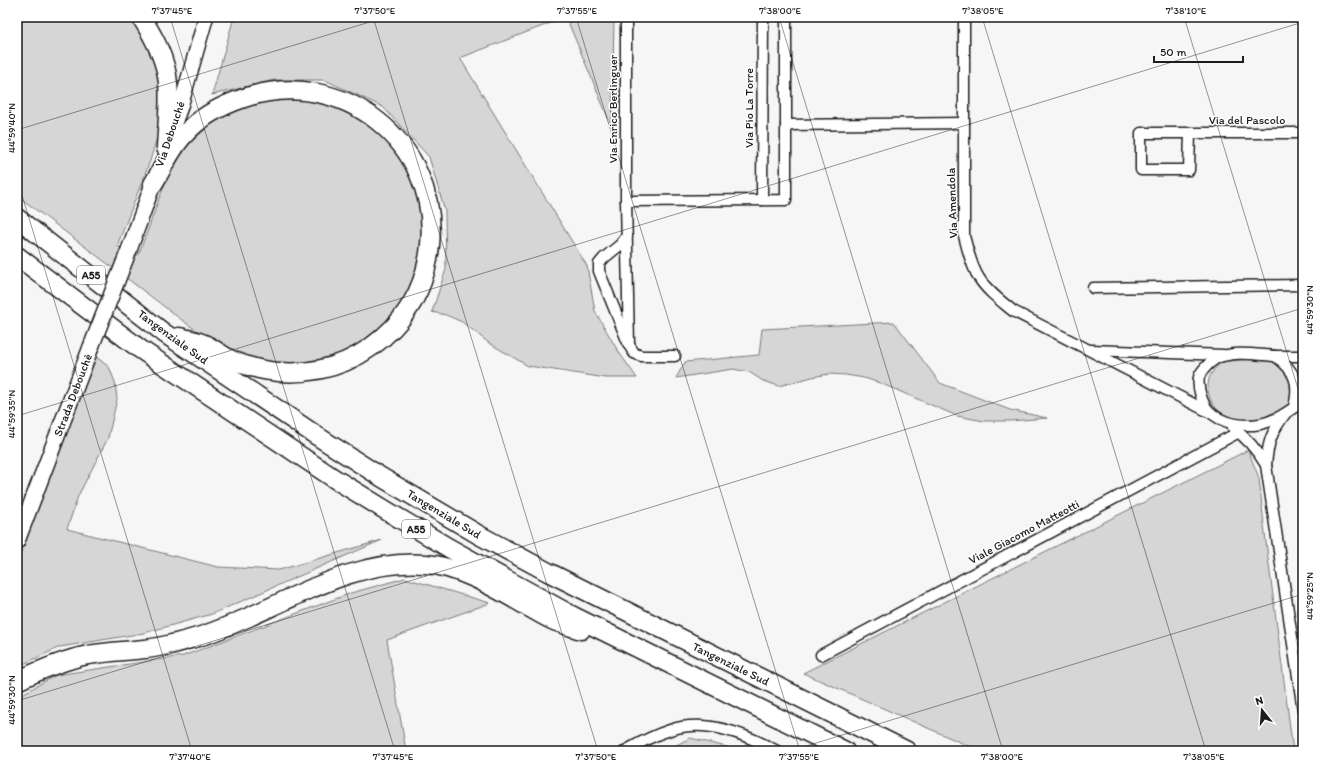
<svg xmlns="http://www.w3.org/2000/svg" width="1320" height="768" viewBox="0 0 1320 768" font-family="Itim,sans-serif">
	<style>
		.green { fill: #d6d6d6; stroke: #797979 }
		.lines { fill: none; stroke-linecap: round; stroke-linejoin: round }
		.street-casing { stroke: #1c1c1c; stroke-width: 13 }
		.secondary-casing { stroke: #1c1c1c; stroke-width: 17 }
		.primary-casing { stroke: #1c1c1c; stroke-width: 18 }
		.highway-casing { stroke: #1c1c1c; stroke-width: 21 }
		.street { stroke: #fff; stroke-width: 10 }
		.secondary { stroke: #fff; stroke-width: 14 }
		.primary { stroke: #fff; stroke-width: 15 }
		.highway { stroke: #fff; stroke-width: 18 }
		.primary-bridge-casing { stroke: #1c1c1c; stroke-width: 18; stroke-linecap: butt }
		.primary-bridge { stroke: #fff; stroke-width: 15 }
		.ticks { fill: none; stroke: #1c1c1c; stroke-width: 1; stroke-opacity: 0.45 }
		.labels { text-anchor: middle; stroke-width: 3; stroke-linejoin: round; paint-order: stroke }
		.shield { fill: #fff; stroke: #606060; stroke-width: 1 }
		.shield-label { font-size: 11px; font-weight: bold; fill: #1c1c1c }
		.street-label { font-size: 12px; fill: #1c1c1c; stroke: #fff }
		.neatline { fill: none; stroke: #1c1c1c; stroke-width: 1.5 }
		.ticks-label { font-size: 10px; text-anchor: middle; fill: #1c1c1c }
	</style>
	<rect width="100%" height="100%" fill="#f6f6f6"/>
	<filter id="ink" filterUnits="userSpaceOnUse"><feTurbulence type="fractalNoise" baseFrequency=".025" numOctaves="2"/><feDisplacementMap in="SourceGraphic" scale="8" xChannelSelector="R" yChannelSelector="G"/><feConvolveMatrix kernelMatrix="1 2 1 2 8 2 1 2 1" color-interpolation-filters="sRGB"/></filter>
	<g filter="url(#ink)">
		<g class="green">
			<path d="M 17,17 L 131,17 L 145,38 L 160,75 L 162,95 L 158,134 L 150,161 L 117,246 L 138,255 C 151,225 159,193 174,164 C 176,160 178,155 181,151 C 184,147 188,144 192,141 C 210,124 226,112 250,105 C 321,84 395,123 416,195 C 420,205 423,218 423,229 C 423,235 422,242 421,248 C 420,257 418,268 415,277 C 414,282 411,286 409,290 C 396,314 383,329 360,344 C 332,363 284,372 252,360 C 210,345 176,315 141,289 C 100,258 60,228 19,197 L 17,195 Z"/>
			<path d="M 234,17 L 614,17 L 612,127 L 566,17 L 460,58 L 587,266 L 595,311 L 618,351 L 637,378 L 606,378 L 528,366 L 489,343 L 462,322 L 446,315 L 432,312 L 446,269 L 445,211 L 429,157 L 383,107 L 325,80 L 274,80 L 212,95 Z"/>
			<path d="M 894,322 L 940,383 L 1010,410 L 1047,418 L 1010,421 L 984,421 L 957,416 L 880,383 L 864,378 L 846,375 L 829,374 L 812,377 L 779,386 L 763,381 L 749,372 L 733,369 L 676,378 L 685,362 L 759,355 L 762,329 Z"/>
			<path d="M 95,356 L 109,367 L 115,382 L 117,399 L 108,438 L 78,496 L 67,529 L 218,567 L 279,570 L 382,540 L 212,614 L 144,633 L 60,647 L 17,667 L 17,563 Z"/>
			<path d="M 1249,359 L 1274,360 L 1292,376 L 1293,390 L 1289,405 C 1279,412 1269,419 1256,421 C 1231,424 1202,408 1209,379 C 1210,373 1218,366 1221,362 Z"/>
			<path d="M 1248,450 L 1259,478 L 1265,534 L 1293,751 L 980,751 L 803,673 Z"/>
			<path d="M 405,578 L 490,603 L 387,640 L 406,751 L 17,751 L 17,697 L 56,675 L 183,656 L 351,593 Z"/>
			<path d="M 690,738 L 743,751 L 665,751 Z"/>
		</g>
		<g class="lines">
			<defs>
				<g id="street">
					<path d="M 626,17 L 626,201 L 629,345"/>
					<path d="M 964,17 L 964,236 C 968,250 971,266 979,278 C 987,291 1001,301 1013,311 L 1209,412"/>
					<path d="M 786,125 L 964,123"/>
					<path d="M 1190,133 L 1189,170 L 1141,170 L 1141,133 L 1303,133"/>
					<path d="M 762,200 L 763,17"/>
					<path d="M 626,201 L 786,200 L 786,17"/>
					<path d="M 627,236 L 620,245 L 604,258 L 599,264 L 599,271 L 629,345 L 634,353 L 641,356 L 675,356"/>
					<path d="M 1093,288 L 1303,285"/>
					<path d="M 1091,350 L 1223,355"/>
					<path d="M 1275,356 C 1295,370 1300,383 1294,407"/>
					<path d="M 1303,356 C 1294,356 1285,356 1276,356 C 1257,355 1233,350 1215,359 C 1209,363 1201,371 1199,377 C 1197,387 1202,404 1209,411 C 1222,424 1243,427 1260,424 C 1277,421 1289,410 1303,402"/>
					<path d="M 1285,414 C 1271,433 1268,442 1266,465 L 1303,710"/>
					<path d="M 1233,428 C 1247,438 1257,450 1266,465"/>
					<path d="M 821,655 L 1239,432"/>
					<path d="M 625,751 C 639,743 654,735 670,730 C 706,718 745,734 777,751"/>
				</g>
				<path id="secondary" d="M 171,133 L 180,108 L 206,17"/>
				<g id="primary">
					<path d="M 129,250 L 153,184"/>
					<path d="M 17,541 L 91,347"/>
				</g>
				<g id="highway">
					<path d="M 141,17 C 154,37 166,59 168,83 C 170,104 167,127 166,148"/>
					<path d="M 153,184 C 163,168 171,148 185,134 C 200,117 223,105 244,98 C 342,65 440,143 430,245 C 427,277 415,305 393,328 C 362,360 323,375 279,372 C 263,371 240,365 226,357 C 219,353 211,347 204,344 C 196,340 187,339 179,337"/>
					<path d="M 17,218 L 164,333 L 317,436 L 381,477 L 479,535 L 548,572 L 907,751"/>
					<path d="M 17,256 L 140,349 L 335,479 L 387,511 L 449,548 L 573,616 L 845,751"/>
					<path d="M 17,681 C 40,670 63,660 88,655 C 106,652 126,651 145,649 C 163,647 181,642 198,637 C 273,614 344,557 426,564 C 468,567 515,601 552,620 C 561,624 572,627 581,630"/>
				</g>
			</defs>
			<use href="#street" class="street-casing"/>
			<use href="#secondary" class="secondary-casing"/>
			<use href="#primary" class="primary-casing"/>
			<use href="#highway" class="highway-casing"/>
			<use href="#street" class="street"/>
			<use href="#secondary" class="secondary"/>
			<use href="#primary" class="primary"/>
			<use href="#highway" class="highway"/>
			<defs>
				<path id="primary-bridge" d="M 91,347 L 129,250"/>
			</defs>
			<use href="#primary-bridge" class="primary-bridge-casing"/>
			<use href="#primary-bridge" class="primary-bridge"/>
		</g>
	</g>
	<path class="ticks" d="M 170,17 L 395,751M 373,17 L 598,751M 576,17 L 800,751M 779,17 L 1003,751M 982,17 L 1206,751M 1184,17 L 1303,405M 17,130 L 386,17M 17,179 L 192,751M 17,416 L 1303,22M 17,701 L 1303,308M 790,751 L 1303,594"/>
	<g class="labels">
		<g class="shield">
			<rect x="77" y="266" width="28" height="18" rx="3"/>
			<rect x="402" y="520" width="28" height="18" rx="3"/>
		</g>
		<g class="shield-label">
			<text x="91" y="279">A55</text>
			<text x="416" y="533">A55</text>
		</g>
		<g class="street-label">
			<text transform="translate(749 108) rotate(-90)" y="4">Via Pio La Torre</text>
			<text transform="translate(613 109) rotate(-90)" y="4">Via Enrico Berlinguer</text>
			<text x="1247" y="124">Via del Pascolo</text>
			<text transform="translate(170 134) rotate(-71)" y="4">Via Debouché</text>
			<text transform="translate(952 203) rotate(-92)" y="4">Via Amendola</text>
			<text transform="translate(173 337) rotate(36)" y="4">Tangenziale Sud</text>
			<text transform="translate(73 395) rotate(-69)" y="4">Strada Debouchè</text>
			<text transform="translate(444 514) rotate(31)" y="4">Tangenziale Sud</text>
			<text transform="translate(1024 532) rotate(-28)" y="4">Viale Giacomo Matteotti</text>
			<text transform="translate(731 664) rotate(26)" y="4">Tangenziale Sud</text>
		</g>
	</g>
	<rect width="1320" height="768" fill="none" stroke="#fff" stroke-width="44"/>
	<g transform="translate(1262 710) rotate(343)" stroke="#ffffff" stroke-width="3" paint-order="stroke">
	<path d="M0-3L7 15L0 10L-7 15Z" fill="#1c1c1c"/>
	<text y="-6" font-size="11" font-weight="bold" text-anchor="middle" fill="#1c1c1c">N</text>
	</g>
	<path d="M1154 56v6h89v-6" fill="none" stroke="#1c1c1c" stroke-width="2"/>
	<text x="1160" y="56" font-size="12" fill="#1c1c1c" stroke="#ffffff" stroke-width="3" paint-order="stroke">50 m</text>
	<rect x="22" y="22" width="1276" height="724" class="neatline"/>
	<g class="ticks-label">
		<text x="172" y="14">7°37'45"E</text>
		<text x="375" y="14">7°37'50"E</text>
		<text x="577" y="14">7°37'55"E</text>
		<text x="780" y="14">7°38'00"E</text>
		<text x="983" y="14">7°38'05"E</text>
		<text x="1186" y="14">7°38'10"E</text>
		<text transform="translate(11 128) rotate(-90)" y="4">44°59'40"N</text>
		<text transform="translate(1309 310) rotate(-90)" y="4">44°59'30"N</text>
		<text transform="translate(11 414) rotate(-90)" y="4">44°59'35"N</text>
		<text transform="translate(1309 596) rotate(-90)" y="4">44°59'25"N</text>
		<text transform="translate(11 700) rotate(-90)" y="4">44°59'30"N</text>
		<text x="190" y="760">7°37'40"E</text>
		<text x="393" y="760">7°37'45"E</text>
		<text x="596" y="760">7°37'50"E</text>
		<text x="799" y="760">7°37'55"E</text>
		<text x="1002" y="760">7°38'00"E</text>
		<text x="1204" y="760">7°38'05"E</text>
	</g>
</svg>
